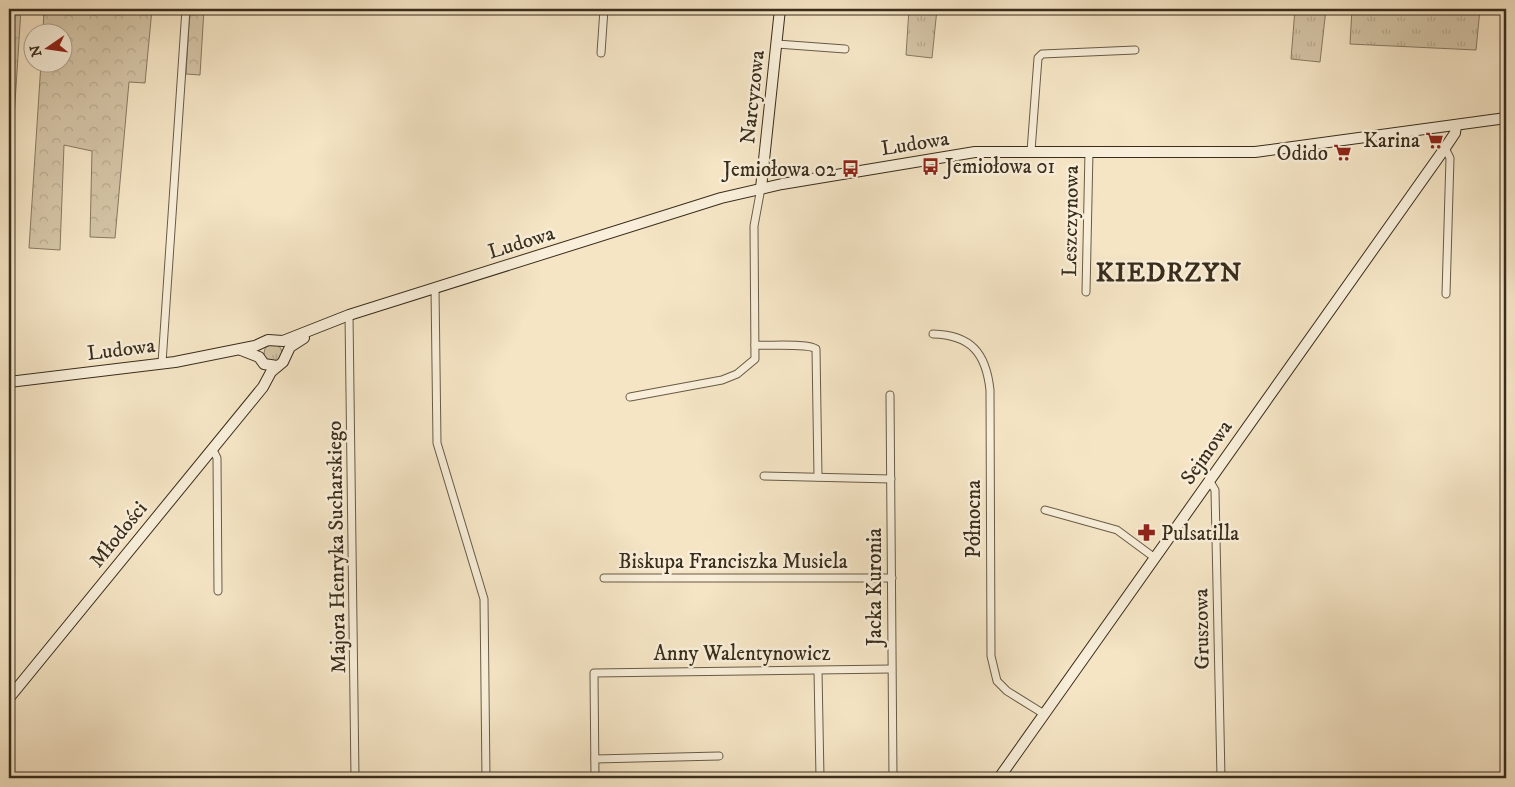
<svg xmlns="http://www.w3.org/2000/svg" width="1515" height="787" viewBox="0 0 1515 787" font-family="'IM FELL DW Pica',serif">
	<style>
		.grass { fill: url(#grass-tufts); stroke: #877a62 }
		.forest { fill: url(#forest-crowns); stroke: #877a62 }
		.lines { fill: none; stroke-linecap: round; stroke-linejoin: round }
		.street-casing { stroke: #685b46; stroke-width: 9 }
		.secondary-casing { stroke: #392d1c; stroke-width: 12 }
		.street { stroke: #f8eed9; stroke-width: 7 }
		.secondary { stroke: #f8eed9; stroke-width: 10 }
		.labels { text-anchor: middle; stroke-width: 5; stroke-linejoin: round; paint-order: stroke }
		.street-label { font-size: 21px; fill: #392d1c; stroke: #f8eed9 }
		.poi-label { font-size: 21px; fill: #392d1c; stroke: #f8eed9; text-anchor: end }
		.district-label { font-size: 26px; font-weight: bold; letter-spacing: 1px; fill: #392d1c; stroke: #f8eed9 }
	</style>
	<defs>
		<pattern id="grass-tufts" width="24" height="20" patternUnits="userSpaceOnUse" patternTransform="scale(1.25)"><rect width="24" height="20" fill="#d5c6a8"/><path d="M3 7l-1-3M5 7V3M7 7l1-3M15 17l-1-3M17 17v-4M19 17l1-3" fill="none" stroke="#b8aa90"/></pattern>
		<pattern id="forest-crowns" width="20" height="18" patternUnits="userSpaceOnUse" patternTransform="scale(1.25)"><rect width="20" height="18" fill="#d5c6a8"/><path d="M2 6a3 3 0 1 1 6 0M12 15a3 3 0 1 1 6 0" fill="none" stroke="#b8aa90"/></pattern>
	</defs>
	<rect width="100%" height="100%" fill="#f5e5c5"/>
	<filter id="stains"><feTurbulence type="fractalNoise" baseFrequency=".004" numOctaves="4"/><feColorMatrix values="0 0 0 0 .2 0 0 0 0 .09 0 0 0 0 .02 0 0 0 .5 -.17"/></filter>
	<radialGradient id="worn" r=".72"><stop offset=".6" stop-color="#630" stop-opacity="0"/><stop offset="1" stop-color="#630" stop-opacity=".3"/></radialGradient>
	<g class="grass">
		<path d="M 909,9 L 937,9 L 932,58 L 906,55 Z"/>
		<path d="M 1295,9 L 1326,9 L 1320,62 L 1291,59 Z"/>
		<path d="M 1352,9 L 1480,9 L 1476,50 L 1350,44 Z"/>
		<circle cx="273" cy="353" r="9"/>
	</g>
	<g class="forest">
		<path d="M 9,9 L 21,9 L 12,150 L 9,149 Z"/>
		<path d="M 44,9 L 152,9 L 145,83 L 129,82 L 115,238 L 90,237 L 92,151 L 64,145 L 60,250 L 29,248 L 41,63 L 62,62 L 62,32 L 43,32 Z"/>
		<path d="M 190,9 L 204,9 L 200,75 L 186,74 Z"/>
	</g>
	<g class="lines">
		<defs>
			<g id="street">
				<path d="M 777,44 L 845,49"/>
				<path d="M 601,53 L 604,9"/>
				<path d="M 1445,148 L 1450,158 L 1446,294"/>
				<path d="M 1031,151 L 1038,58 L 1042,54 L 1135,50"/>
				<path d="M 435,288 L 437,443 L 484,599 L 486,778"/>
				<path d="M 1086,292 L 1089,151"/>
				<path d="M 349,315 L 355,778"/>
				<path d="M 933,334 C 971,335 986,353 990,390 L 991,656 L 997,681 L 1007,691 L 1044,714"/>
				<path d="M 755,345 C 769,346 809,343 816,349 L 818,477"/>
				<path d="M 162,363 L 186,9"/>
				<path d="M 890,395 L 893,778"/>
				<path d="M 630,397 L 722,380 L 737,374 L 755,359 L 754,226 L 761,188"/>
				<path d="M 212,448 L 217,458 L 218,591"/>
				<path d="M 764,476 L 891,479"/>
				<path d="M 1209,480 L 1215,490 L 1221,778"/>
				<path d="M 1045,510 L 1117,530 L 1155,558"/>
				<path d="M 604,578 L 892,578"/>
				<path d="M 818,671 L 820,778"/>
				<path d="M 595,759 L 719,756"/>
				<path d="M 595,778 L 594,673 L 891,669"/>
			</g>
			<g id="secondary">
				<path d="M 761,188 L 780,9"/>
				<path d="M 241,350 L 259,357 L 264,364 L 277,366"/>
				<path d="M 9,382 L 175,362 L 255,346 L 268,340 L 283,341 L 349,315 L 721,198 L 782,184 L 975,152 L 1255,152 L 1506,118"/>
				<path d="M 9,698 L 263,387 L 271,372 L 283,362 L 290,347 L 304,338"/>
				<path d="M 999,778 L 1445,148 L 1455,133 L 1456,125"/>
			</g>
		</defs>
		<use href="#street" class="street-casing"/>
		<use href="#secondary" class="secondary-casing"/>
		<use href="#street" class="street"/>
		<use href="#secondary" class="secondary"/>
	</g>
	<defs>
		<symbol id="supermarket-bare" viewBox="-9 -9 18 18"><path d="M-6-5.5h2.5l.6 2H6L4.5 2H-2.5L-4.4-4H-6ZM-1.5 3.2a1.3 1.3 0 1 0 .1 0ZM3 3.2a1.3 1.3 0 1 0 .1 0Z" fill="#8f2418" stroke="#f8eed9" stroke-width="2.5" paint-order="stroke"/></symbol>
		<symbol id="bus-bare" viewBox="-9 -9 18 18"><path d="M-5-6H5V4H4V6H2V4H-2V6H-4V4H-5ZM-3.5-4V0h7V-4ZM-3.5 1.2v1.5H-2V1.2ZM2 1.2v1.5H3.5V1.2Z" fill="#8f2418" stroke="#f8eed9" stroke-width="2.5" paint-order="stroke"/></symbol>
		<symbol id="pharmacy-bare" viewBox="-9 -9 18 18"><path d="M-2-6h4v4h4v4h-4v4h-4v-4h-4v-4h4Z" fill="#8f2418" stroke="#f8eed9" stroke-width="2.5" paint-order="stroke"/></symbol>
	</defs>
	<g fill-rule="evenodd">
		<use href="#supermarket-bare" x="1422" y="128" width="25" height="25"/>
		<use href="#supermarket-bare" x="1330" y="140" width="25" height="25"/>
		<use href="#bus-bare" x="918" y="154" width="25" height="25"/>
		<use href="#bus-bare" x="838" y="156" width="25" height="25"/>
		<use href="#pharmacy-bare" x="1134" y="520" width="25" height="25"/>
	</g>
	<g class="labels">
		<g class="street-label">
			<text transform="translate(752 97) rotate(-84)" y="7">Narcyzowa</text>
			<text transform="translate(915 143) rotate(-9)" y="7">Ludowa</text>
			<text transform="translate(1070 221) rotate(-89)" y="7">Leszczynowa</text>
			<text transform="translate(521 242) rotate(-17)" y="7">Ludowa</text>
			<text transform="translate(121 349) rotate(-7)" y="7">Ludowa</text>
			<text transform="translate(1206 452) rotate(-55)" y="7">Sejmowa</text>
			<text transform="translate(973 519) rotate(-90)" y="7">Północna</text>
			<text transform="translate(118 534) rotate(-51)" y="7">Młodości</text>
			<text transform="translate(336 547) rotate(-91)" y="7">Majora Henryka Sucharskiego</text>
			<text x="733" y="568">Biskupa Franciszka Musiela</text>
			<text transform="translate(874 587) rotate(-90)" y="7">Jacka Kuronia</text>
			<text transform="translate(1201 629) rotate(-91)" y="7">Gruszowa</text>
			<text x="742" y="660">Anny Walentynowicz</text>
		</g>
		<g class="poi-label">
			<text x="1420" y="147">Karina</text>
			<text x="1328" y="160">Odido</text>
			<text x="945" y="173" text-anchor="start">Jemiołowa 01</text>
			<text x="836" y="176">Jemiołowa 02</text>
			<text x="1161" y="540" text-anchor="start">Pulsatilla</text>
		</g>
		<g class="district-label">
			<text x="1169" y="281">KIEDRZYN</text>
		</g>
	</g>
	<rect width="1515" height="787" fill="none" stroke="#f5e5c5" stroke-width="30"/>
	<rect x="10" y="10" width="1495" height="767" fill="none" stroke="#392d1c" stroke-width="2.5"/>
	<rect x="15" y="15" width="1485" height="757" fill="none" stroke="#392d1c"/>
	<g transform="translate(48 48) rotate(257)"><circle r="24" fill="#f8eed9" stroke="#aca18d"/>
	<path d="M0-4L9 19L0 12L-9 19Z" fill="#8f2418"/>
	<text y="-8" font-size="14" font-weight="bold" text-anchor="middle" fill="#392d1c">N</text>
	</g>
	<rect width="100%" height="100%" filter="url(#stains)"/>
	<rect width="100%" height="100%" fill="url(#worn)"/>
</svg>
